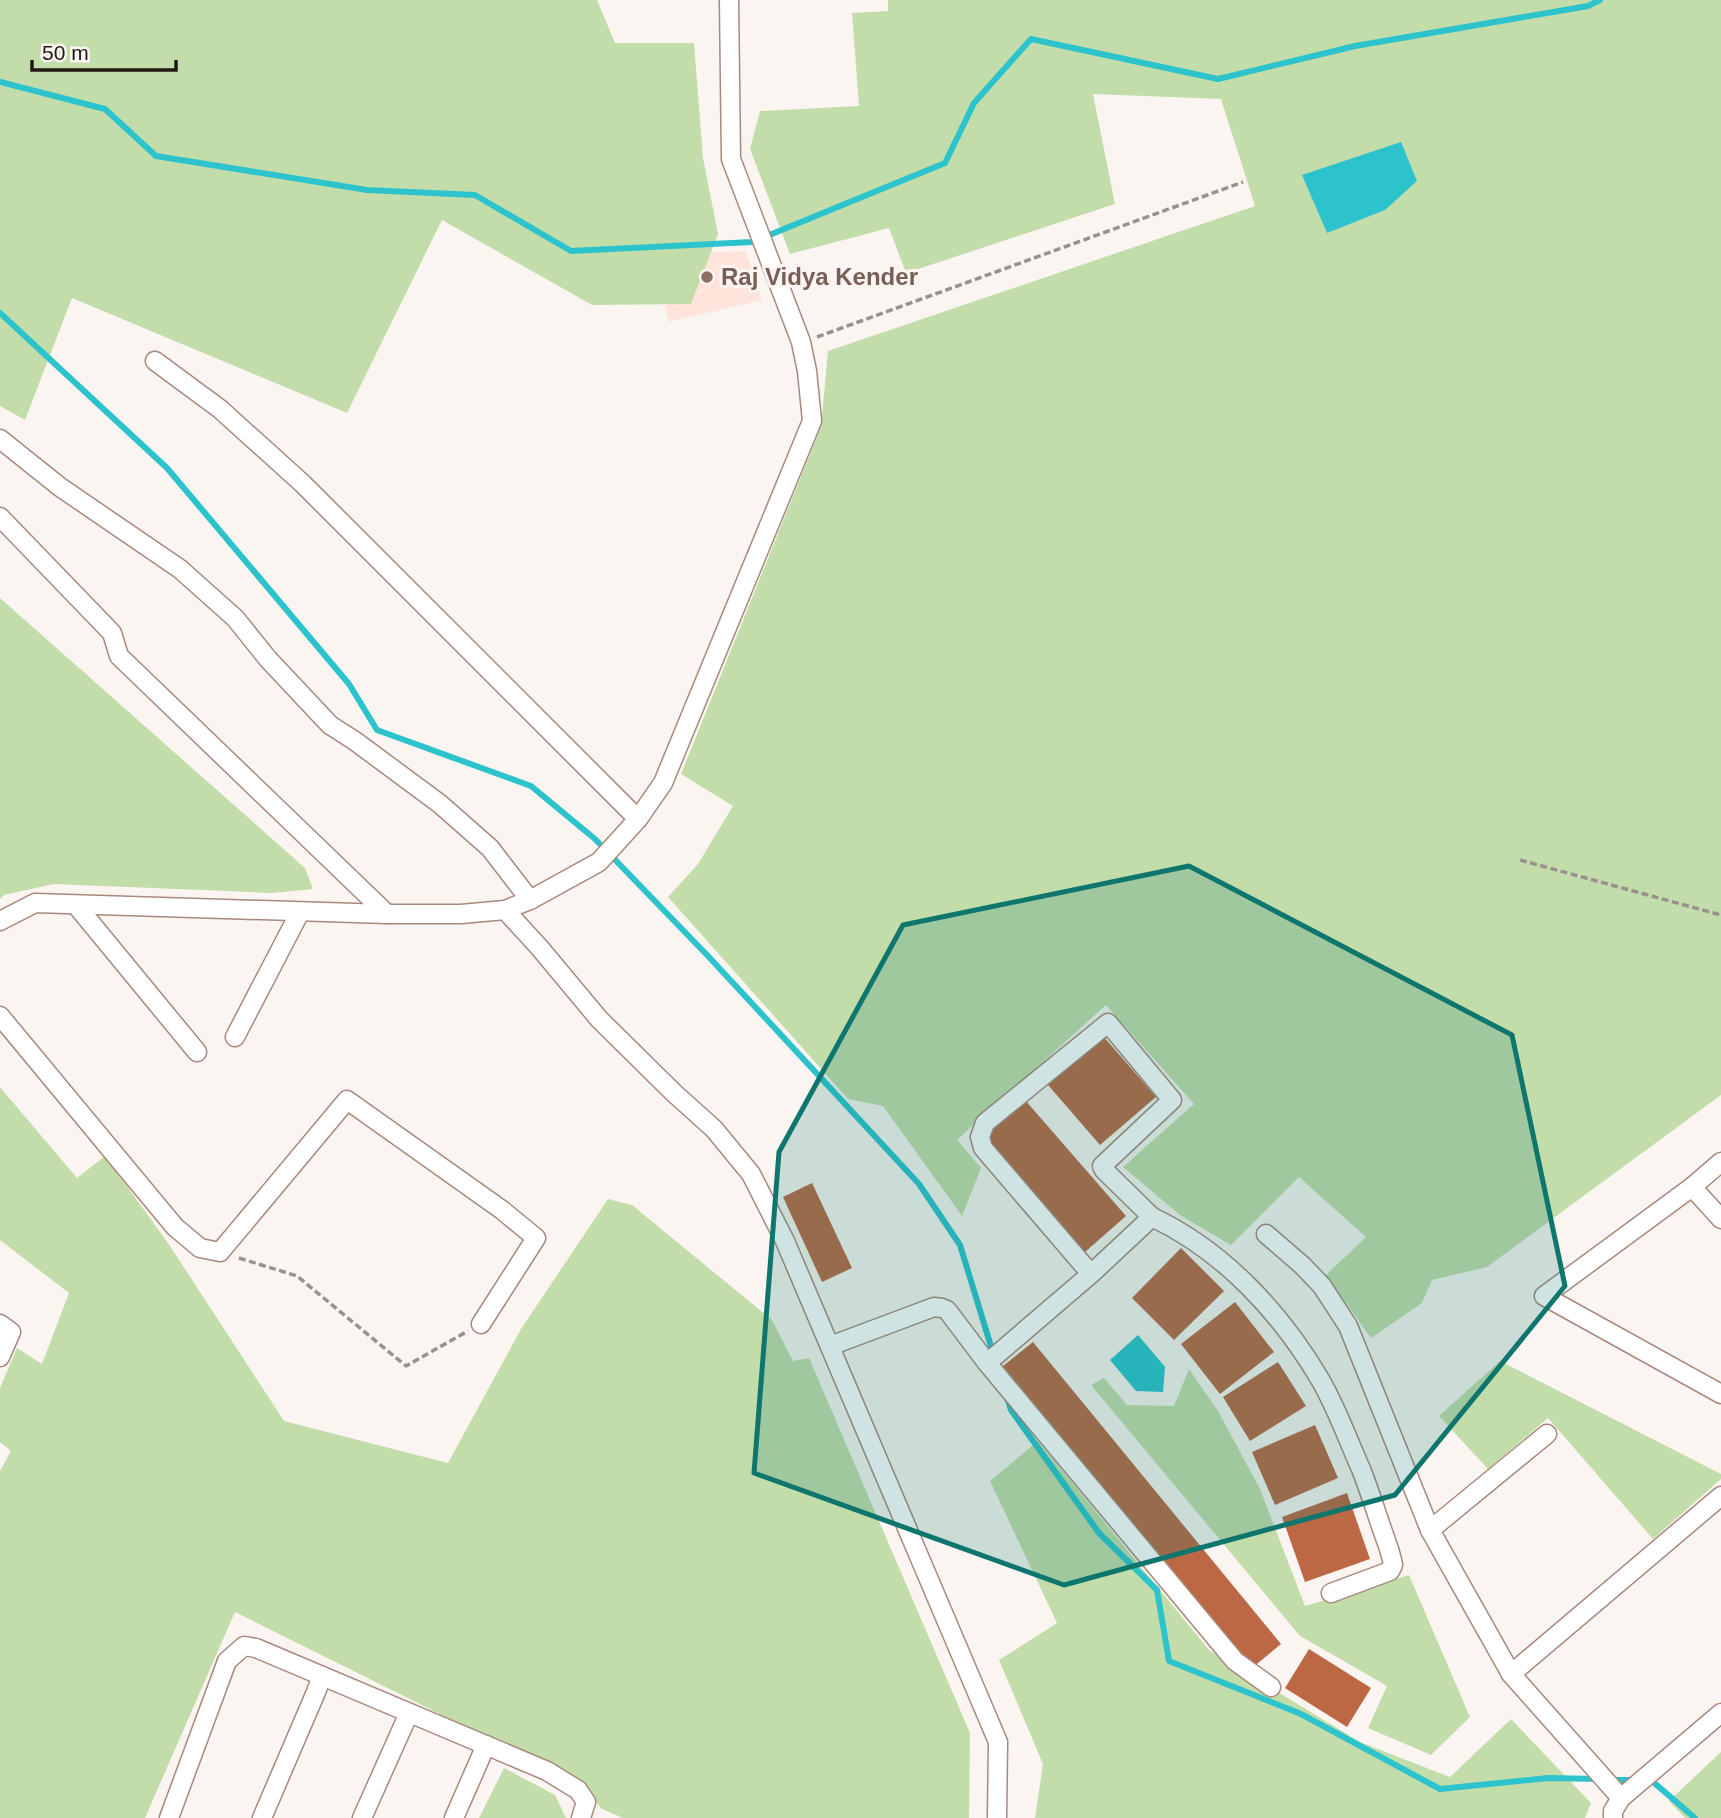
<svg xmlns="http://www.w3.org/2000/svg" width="1721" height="1818" viewBox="0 0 1721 1818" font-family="Arial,sans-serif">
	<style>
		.built { fill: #fee4da }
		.green { fill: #c3ddaa }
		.water { fill: #2cc3cd }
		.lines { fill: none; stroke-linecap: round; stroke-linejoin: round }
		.stream { stroke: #2cc3cd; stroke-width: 6 }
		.building { fill: #bc6845 }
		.minor-casing { stroke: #a8897d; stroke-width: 21 }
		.path { stroke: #99918d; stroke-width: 3.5; stroke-dasharray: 7 3.5; stroke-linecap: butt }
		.minor { stroke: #fff; stroke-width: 18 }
		.marked { fill: #0f766e; fill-opacity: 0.2; stroke: #0f766e; stroke-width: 5; stroke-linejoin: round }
		.education-dot { fill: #8d6e63; stroke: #fbf5f2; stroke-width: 2.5 }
		.labels { text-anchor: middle; stroke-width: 6; stroke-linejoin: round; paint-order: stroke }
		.education-label { font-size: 24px; font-weight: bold; fill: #785e54; stroke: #fbf5f2; text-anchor: start }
	</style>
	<rect width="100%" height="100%" fill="#fbf5f2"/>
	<path class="built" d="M 746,251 L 762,300 L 668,322 L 656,254 Z"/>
	<g class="green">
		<path d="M 0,0 L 597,0 L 615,43 L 694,43 L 703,158 L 718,234 L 691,304 L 592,305 L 442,220 L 347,413 L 72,298 L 25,420 L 0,406 Z"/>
		<path d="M 888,0 L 1721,0 L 1721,1095 L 1487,1267 L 1432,1280 L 1422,1303 L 1371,1338 L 1326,1275 L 1366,1237 L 1299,1177 L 1231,1245 L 1180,1215 L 1123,1167 L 1194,1104 L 1106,1005 L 957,1140 L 981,1168 L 962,1216 L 883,1106 L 848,1099 L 668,897 L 698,864 L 733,806 L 681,774 L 821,427 L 828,351 L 1255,206 L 1221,99 L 1093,94 L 1115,204 L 906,273 L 889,228 L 790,254 L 750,149 L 760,111 L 859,106 L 852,13 L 888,11 Z"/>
		<path d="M 0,598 L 305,868 L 313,889 L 272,893 L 54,884 L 4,895 L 0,899 Z"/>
		<path d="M 0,1087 L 77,1178 L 105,1156 L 168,1243 L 284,1421 L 448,1463 L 521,1329 L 608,1199 L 632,1205 L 772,1320 L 793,1361 L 809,1358 L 970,1733 L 969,1818 L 623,1818 L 602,1809 L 580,1784 L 235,1612 L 145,1818 L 0,1818 L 0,1471 L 11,1451 L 0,1442 L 0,1388 L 17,1348 L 42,1364 L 69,1293 L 0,1240 Z"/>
		<path d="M 1500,1361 L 1721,1474 L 1721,1479 L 1653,1539 L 1548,1418 L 1488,1469 L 1439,1416 Z"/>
		<path d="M 1189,1369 L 1218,1411 L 1260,1489 L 1305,1606 L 1409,1575 L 1470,1717 L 1431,1755 L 1368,1728 L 1387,1686 L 1300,1636 L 1091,1385 L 1104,1378 L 1127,1405 L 1174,1406 Z"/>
		<path d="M 1038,1441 L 1209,1650 L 1360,1742 L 1450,1777 L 1511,1719 L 1591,1803 L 1585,1818 L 1035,1818 L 1043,1764 L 999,1660 L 1057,1623 L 990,1481 Z"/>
		<path d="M 1721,1752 L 1721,1818 L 1685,1818 L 1669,1801 Z"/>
		<path d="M 504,1768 L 555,1795 L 566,1818 L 479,1818 Z"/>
	</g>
	<g class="water">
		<path d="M 1401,142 L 1417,181 L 1385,210 L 1327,233 L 1302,175 Z"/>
		<path d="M 1138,1335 L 1165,1367 L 1163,1392 L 1136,1391 L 1110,1360 Z"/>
	</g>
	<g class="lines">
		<g class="stream">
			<path d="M 0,82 L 105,109 L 156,156 L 367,190 L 475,195 L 571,251 L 752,242 L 945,163 L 974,103 L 1031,39 L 1218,79 L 1355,46 L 1588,6 L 1600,0"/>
			<path d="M 0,313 L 167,468 L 349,684 L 377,730 L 531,786 L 595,839 L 708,956 L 919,1184 L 960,1245 L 993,1353"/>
			<path d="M 1007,1397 L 1011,1410 L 1099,1533 L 1157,1590 L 1169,1661 L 1301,1714 L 1440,1789 L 1548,1778 L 1598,1779"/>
			<path d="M 1609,1780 L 1637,1780"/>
			<path d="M 1647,1781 L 1652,1781 L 1695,1818"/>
		</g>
	</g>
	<g class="building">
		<path d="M 1103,1036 L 1156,1097 L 1100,1145 L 1048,1085 Z"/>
		<path d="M 1025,1100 L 1126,1216 L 1085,1252 L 983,1136 Z"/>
		<path d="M 812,1183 L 852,1268 L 822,1282 L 783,1197 Z"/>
		<path d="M 1181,1248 L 1224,1291 L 1174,1340 L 1132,1298 Z"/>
		<path d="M 1235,1302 L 1274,1352 L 1220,1394 L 1181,1344 Z"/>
		<path d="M 1033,1342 L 1281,1644 L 1252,1668 L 1003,1366 Z"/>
		<path d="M 1278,1362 L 1306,1406 L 1250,1441 L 1223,1397 Z"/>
		<path d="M 1315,1425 L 1338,1478 L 1275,1505 L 1252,1452 Z"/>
		<path d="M 1347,1493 L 1370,1559 L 1305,1582 L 1282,1517 Z"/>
		<path d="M 1309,1649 L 1371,1688 L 1347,1727 L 1285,1688 Z"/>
	</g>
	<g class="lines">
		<defs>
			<g id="minor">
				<path d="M 155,361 L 220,409 L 303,484 L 638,819"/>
				<path d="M 0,439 L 60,487 L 180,569 L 235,618 L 268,659 L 330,725 L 355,741 L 440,804 L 490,848 L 530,900"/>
				<path d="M 0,517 L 112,633 L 119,656 L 387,914"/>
				<path d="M 76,905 L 197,1052"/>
				<path d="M 505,910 L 539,947 L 599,1019 L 674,1093 L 714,1129 L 751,1174 L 785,1241 L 998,1742 L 997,1818"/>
				<path d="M 0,921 L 35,903 L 387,914 L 461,914 L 505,910 L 530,900 L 599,862 L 638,819 L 663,783 L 812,421 L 807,371 L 801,342 L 731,159 L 729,0"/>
				<path d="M 0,1016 L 175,1227 L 200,1248 L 220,1252 L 347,1100 L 502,1210 L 536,1238 L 481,1324"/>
				<path d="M 235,1037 L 300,912"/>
				<path d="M 1721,1162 L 1692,1187 L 1544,1296 L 1721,1394"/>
				<path d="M 1692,1187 L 1721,1219"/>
				<path d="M 1152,1217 C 1224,1251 1281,1313 1321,1381 C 1337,1409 1348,1440 1361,1469 C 1369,1489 1375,1509 1382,1529 C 1386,1541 1391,1552 1393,1565 L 1390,1571 L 1331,1593"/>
				<path d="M 1266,1234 L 1303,1266 L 1322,1286 L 1348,1326 L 1430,1530 L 1511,1674 L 1621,1798"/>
				<path d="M 0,1324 L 11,1332 L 0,1357"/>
				<path d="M 830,1346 L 934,1307 L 942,1308 L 947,1310 L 987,1363 L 1091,1274 L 1152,1217 L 1104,1170 L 1102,1166 L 1172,1100 L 1108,1023 L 985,1123 L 980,1137 L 983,1148 L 1091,1274"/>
				<path d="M 987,1363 L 1235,1661 L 1271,1687"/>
				<path d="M 1430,1530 L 1547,1434"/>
				<path d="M 1511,1674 L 1721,1496"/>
				<path d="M 169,1818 L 227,1661 L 244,1646 L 256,1648 L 547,1771 L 578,1790 L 586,1802 L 581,1818"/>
				<path d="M 262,1818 L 316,1692 L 322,1676"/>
				<path d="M 362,1818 L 409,1713"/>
				<path d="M 454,1818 L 486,1745"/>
				<path d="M 1613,1818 L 1613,1811 L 1621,1798 L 1721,1713"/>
			</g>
		</defs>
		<use href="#minor" class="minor-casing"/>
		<g class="path">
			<path d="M 817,337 L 1243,182"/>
			<path d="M 1520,860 L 1721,915"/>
			<path d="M 239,1258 L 297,1276 L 406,1366 L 468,1331"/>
		</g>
		<use href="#minor" class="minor"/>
	</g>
	<path class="marked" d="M 1189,866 L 1512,1035 L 1565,1286 L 1395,1495 L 1064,1585 L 754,1473 L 779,1152 L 903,925 Z"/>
	<circle class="education-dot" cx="707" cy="277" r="7"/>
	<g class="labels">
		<g class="education-label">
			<text x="721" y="285">Raj Vidya Kender</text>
		</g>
	</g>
	<path d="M32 60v10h144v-10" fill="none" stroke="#231713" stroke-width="3.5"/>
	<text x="42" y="60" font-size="21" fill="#231713" stroke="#fbf5f2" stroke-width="5" paint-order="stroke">50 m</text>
</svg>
